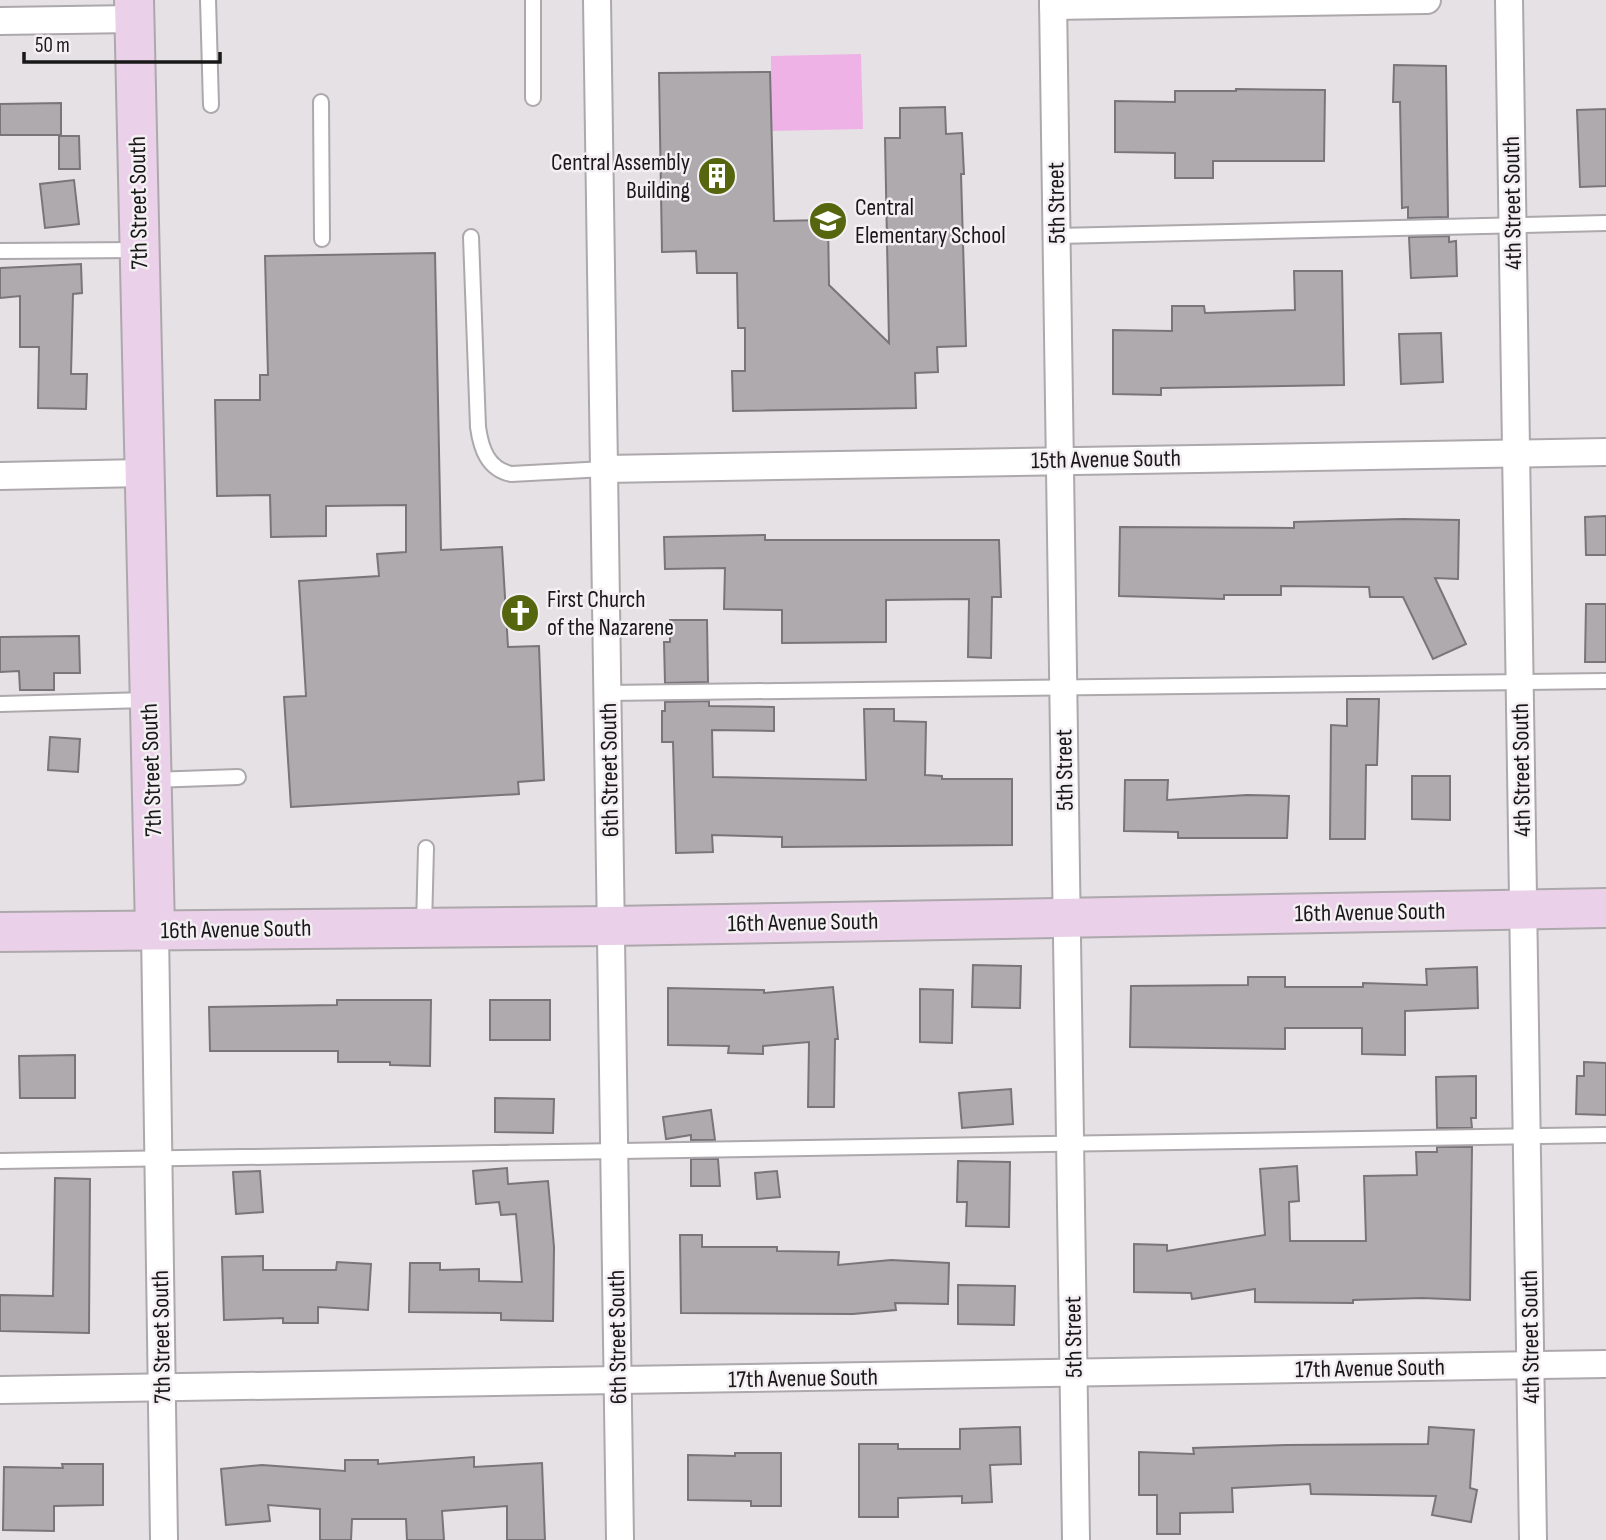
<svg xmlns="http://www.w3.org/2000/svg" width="1606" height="1540" viewBox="0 0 1606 1540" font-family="'Sofia Sans Condensed',sans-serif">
  <rect width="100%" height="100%" fill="#e6e1e5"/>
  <path fill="#eeb2e6" d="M861 54 863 129 771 131V56Z"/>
  <g fill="#aeaaad" stroke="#797578" stroke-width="2">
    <path d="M1394 65 1446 66 1448 217 1408 218V207L1402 208 1400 102H1393Z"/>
    <path d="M770 72 774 221 828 220 829 285 889 343 885 138H900V108L945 107 946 134 962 133 964 174H961L966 346 937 347 938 372 915 373 916 408 733 411 732 371H745V328H738L737 273H697L696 251 662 252 659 73Z"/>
    <path d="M1236 89 1325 90 1324 161H1213V178H1175V153L1115 152V101L1175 102V91H1236Z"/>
    <path d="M61 103V135H0V104Z"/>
    <path d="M1606 109V186L1580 187 1577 110Z"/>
    <path d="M59 136H79L80 169H59Z"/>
    <path d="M74 180 79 224 45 228 40 184Z"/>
    <path d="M1449 236V242L1456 241 1457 276 1411 278 1409 237Z"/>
    <path d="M435 253 441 550 502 547 508 647 539 646 544 780 518 782 519 794 291 807 284 697 306 696 299 581 379 576 377 554 406 552V505L326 506V536L271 537 270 495 217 496 215 400H260V375H268L265 256Z"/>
    <path d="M81 264 82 293 73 294 71 374H87L86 409 38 408 39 347H20V296L0 298V268Z"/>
    <path d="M1294 271H1342L1344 385 1161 388V395L1113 394V330L1172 331V306H1204L1205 313 1295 310Z"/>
    <path d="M1441 333 1443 382 1401 384 1399 334Z"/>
    <path d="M1606 516V555H1586L1585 517Z"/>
    <path d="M1403 519 1459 520 1458 579 1435 578 1466 644 1433 659 1403 597H1370L1369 587 1281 586V595H1224V599L1119 596 1120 527 1294 528V522Z"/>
    <path d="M765 535V540H999L1001 597H992L991 658 968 657 969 599 886 600V642L782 643V610L724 609 725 568 665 569 664 537Z"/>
    <path d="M1586 604H1606V662H1585Z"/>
    <path d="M670 620H707L708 682 665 683 664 642H670Z"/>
    <path d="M79 636 80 673H54V690H20L19 671 0 672V637Z"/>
    <path d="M1347 699H1379L1377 765H1366L1365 839H1330L1331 725 1347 726Z"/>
    <path d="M709 701V706L774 707V731L712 730 713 777 866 780 864 709H894V721L926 722 925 775 942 776V779H1012V845L782 847V837L712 835 713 852 676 853 673 742H662V711H665V702Z"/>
    <path d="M50 737 80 739 78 772 48 770Z"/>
    <path d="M1412 776H1450V820L1412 819Z"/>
    <path d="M1125 780H1168L1167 800 1247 795 1289 796 1287 838H1178V832L1124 831Z"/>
    <path d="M973 965 1021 966 1020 1008 972 1007Z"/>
    <path d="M1477 967 1478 1008 1405 1011V1055L1362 1054V1028H1285V1049L1130 1047 1131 986 1248 985V977H1285V987H1363V983L1427 985 1426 969Z"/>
    <path d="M833 987 838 1039H835L834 1107H808L809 1042 763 1046V1054L728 1053 729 1046 668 1045V988L764 990V993Z"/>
    <path d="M920 989 953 990 952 1043 920 1042Z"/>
    <path d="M337 1000H431L430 1066 390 1065V1062H338V1051H210L209 1007 337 1005Z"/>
    <rect x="490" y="1000" width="60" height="40"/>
    <path d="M75 1055V1098H20L19 1056Z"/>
    <path d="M1584 1062 1606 1063V1115L1576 1114 1577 1076H1584Z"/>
    <path d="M1476 1076V1118H1471L1472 1128H1437L1436 1077Z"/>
    <path d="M1011 1089 1013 1124 962 1128 959 1093Z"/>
    <path d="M495 1098 554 1099 553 1133 495 1132Z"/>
    <path d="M711 1110 715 1140H691V1135L666 1139 663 1117Z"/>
    <path d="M1437 1147H1472L1470 1300 1422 1298 1353 1300V1303L1255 1302V1289L1192 1299 1191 1293 1134 1292V1244L1167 1245V1251L1265 1235 1260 1169 1297 1166 1299 1201 1289 1202 1290 1241H1366L1364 1176 1417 1175 1416 1152H1437Z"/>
    <path d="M691 1159H718L720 1186H691Z"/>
    <path d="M958 1161 1010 1162 1009 1227 966 1226 967 1202H957Z"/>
    <path d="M507 1168 508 1184 548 1181 554 1247 553 1321 501 1320V1313L409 1312 410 1263H440V1270L479 1269V1281L522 1282 516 1214 501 1215 499 1202 476 1204 473 1171Z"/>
    <path d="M260 1171 263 1212 236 1214 233 1172Z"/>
    <path d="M777 1171 780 1197 757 1199 755 1173Z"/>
    <path d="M55 1178 90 1179 89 1333 0 1331V1295L53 1296Z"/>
    <path d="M680 1235H702V1247H777V1251L839 1252 838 1265 891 1260 949 1263 948 1304 895 1303 896 1310 853 1314 681 1313Z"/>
    <path d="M263 1256V1270H336L337 1262 371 1264 368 1310 318 1307V1323H283V1318L224 1320 222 1257Z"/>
    <path d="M958 1285 1015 1286 1014 1325 958 1324Z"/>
    <path d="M1020 1427 1021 1464 990 1465 992 1502 962 1503V1496L898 1498V1517H859V1444H898V1449H960V1429Z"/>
    <path d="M1429 1427 1474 1430 1470 1488 1477 1490 1471 1522 1432 1515 1436 1496 1311 1494 1310 1484 1232 1488 1233 1512 1180 1513V1534H1157V1495H1139V1452L1194 1454 1193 1448 1287 1445 1428 1444Z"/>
    <path d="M735 1453H781V1506H751V1501L688 1500V1455L735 1456Z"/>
    <path d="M474 1457V1467L542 1463 545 1540H507V1506L442 1511 444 1540H407L406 1519H352L351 1540H320V1509L268 1505 270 1521 226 1525 221 1469 262 1465 345 1471V1460H378V1464Z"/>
    <path d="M62 1464H103V1505L54 1506V1531L3 1530 4 1467 63 1468Z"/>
  </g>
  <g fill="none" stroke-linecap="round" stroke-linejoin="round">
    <defs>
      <g id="lane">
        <path d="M208 0 211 105"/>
        <path d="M533 0V98"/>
        <path d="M321 102 322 239"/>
        <path d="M1057 236 1606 223"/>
        <path d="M471 237 478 427C481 449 488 469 511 474L605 469"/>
        <path d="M0 251 137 250"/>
        <path d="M607 693 1606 681"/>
        <path d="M0 704 147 700"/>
        <path d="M152 780 238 777"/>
        <path d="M424 926 426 848"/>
        <path d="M0 1161 1606 1135"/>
      </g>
      <g id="street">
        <path d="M597 0 620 1540"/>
        <path d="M1053 0 1076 1540"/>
        <path d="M1509 0 1533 1540"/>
        <path d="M1053 6 1427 0"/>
        <path d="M0 21 134 19"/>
        <path d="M605 469 1606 452"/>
        <path d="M0 476 143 473"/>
        <path d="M155 930 164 1540"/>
        <path d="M0 1390 1606 1364"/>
      </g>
      <g id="secondary">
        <path d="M134 0 155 930"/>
        <path d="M0 932 611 926 1606 908"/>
      </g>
    </defs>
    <use href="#lane" stroke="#aca8ab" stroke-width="18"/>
    <use href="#street" stroke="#aca8ab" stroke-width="30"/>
    <use href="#secondary" stroke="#aca8ab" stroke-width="42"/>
    <use href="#lane" stroke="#fff" stroke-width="14"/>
    <use href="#street" stroke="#fff" stroke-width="26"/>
    <use href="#secondary" stroke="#ead0e8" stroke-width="38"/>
  </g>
  <defs>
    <symbol id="building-disc" viewBox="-11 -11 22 22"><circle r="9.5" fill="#55660f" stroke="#f3eff2"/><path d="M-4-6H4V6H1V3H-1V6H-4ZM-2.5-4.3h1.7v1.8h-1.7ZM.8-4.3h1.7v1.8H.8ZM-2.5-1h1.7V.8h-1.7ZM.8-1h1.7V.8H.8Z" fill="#fff"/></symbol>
    <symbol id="school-disc" viewBox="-11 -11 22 22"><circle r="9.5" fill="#55660f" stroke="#f3eff2"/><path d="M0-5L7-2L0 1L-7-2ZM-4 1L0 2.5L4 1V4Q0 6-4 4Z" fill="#fff"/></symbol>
    <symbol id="church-disc" viewBox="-11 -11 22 22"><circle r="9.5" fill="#55660f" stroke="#f3eff2"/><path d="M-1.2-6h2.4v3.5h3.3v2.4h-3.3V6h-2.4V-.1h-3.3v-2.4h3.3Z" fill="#fff"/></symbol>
  </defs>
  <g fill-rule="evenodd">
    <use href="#building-disc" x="695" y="154" width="44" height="44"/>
    <use href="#school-disc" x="806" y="199" width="44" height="44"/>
    <use href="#church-disc" x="498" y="591" width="44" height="44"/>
  </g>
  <g text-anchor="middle" stroke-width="5" stroke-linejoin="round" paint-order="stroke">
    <g font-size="24" fill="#191819" stroke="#f3eff2" text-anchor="start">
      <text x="690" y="170" text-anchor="end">Central Assembly<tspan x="690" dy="28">Building</tspan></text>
      <text x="855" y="215">Central<tspan x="855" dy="28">Elementary School</tspan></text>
      <text x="547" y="607">First Church<tspan x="547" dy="28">of the Nazarene</tspan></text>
    </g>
    <g font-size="24" fill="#191819" stroke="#f3eff2">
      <text transform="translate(138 203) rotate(-91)" y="8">7th Street South</text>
      <text transform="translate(1056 203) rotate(-91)" y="8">5th Street</text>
      <text transform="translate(1512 203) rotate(-91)" y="8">4th Street South</text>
      <text transform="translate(1106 459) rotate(-1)" y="8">15th Avenue South</text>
      <text transform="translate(151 770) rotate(-92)" y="8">7th Street South</text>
      <text transform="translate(609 770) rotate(-91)" y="8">6th Street South</text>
      <text transform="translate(1064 770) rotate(-91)" y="8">5th Street</text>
      <text transform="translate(1521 770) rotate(-91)" y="8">4th Street South</text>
      <text transform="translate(1370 912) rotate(-1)" y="8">16th Avenue South</text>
      <text transform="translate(803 922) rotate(-1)" y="8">16th Avenue South</text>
      <text transform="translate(236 929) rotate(-1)" y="8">16th Avenue South</text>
      <text transform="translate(161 1337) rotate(-91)" y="8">7th Street South</text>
      <text transform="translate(617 1337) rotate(-91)" y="8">6th Street South</text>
      <text transform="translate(1073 1337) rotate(-91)" y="8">5th Street</text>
      <text transform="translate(1530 1337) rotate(-91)" y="8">4th Street South</text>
      <text transform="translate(1370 1368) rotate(-1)" y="8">17th Avenue South</text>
      <text transform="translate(803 1378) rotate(-1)" y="8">17th Avenue South</text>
    </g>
  </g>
  <path d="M24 52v10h196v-10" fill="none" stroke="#191819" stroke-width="3.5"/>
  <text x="35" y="52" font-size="21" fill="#191819" stroke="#f3eff2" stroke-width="5" paint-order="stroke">50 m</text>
</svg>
